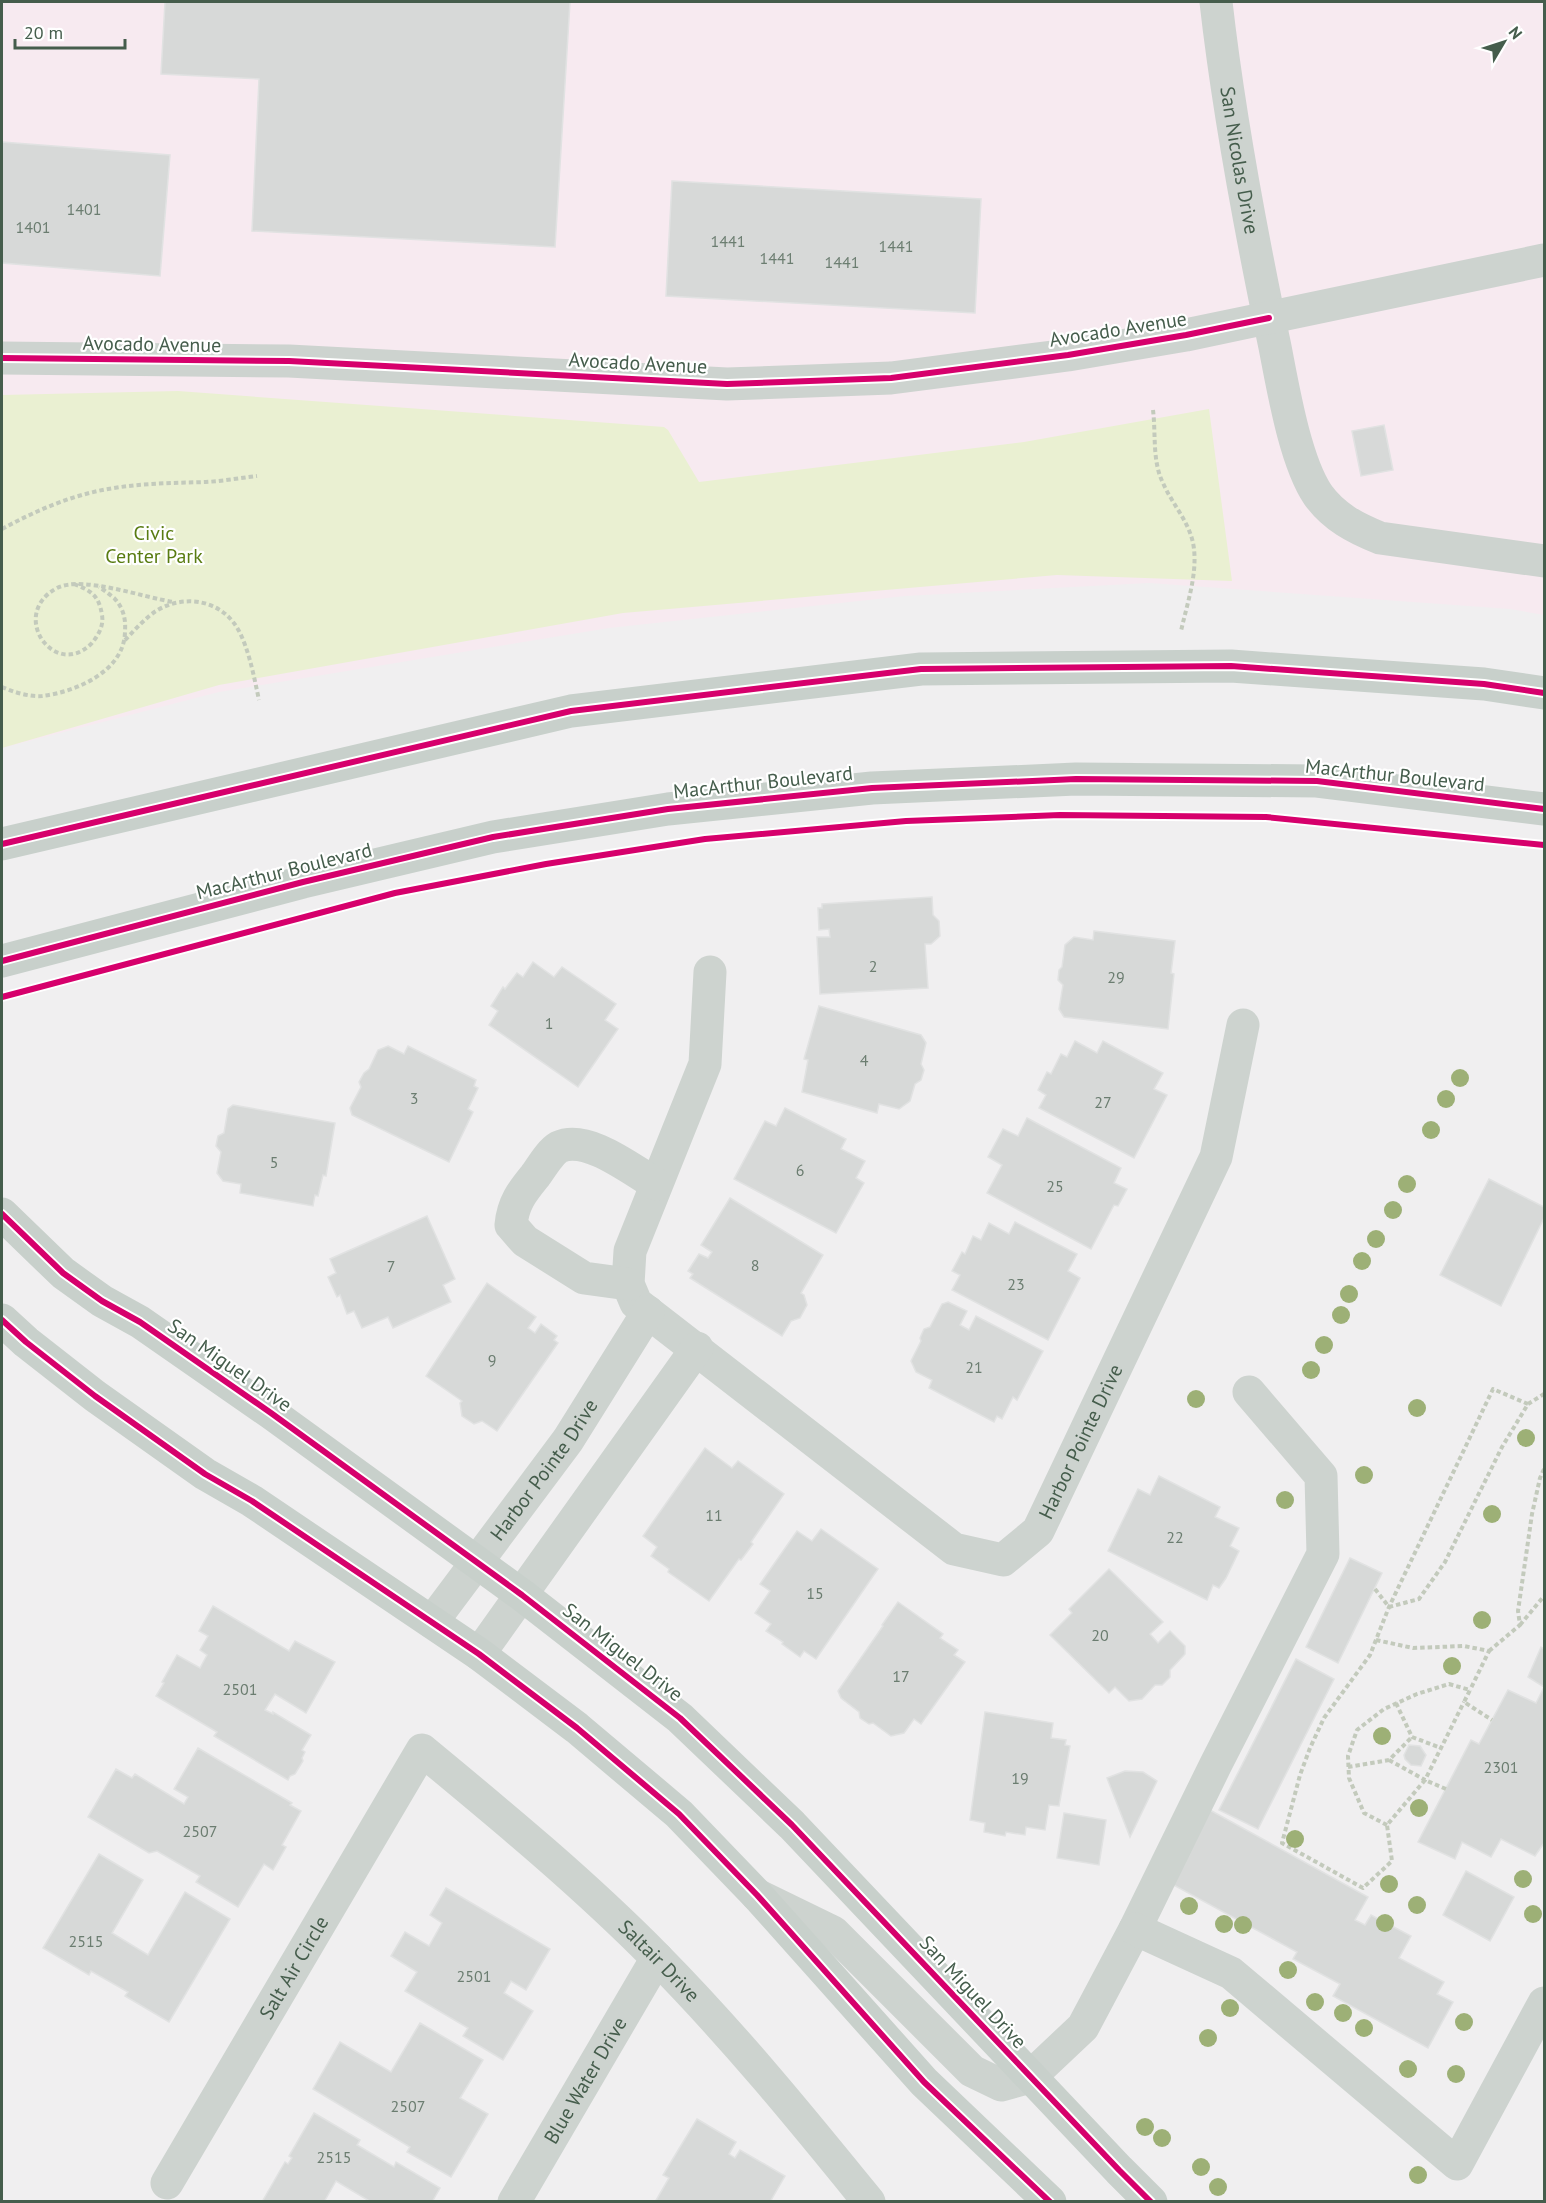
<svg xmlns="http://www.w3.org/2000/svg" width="1546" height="2203" viewBox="0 0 1546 2203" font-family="'PT Sans',sans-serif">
  <rect width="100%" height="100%" fill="#f0eff0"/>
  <path fill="#f7eaf0" d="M2 2H1544V615L1510 609 1149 583 905 596 609 628 219 692 2 748Z"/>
  <path fill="#eaf0d2" d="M178 391 664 427 668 430 699 482 1024 442 1209 409 1232 581 1057 575 623 613 219 685 2 748V395Z"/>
  <g fill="#d7d9d8" stroke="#e1e2e2" stroke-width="1.5">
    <path d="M165 2H570L555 247 252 231 259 79 161 74Z"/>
    <path d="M2 142 170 155 160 276 2 263Z"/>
    <path d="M672 181 981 199 975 313 666 296Z"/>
    <path d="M1384 425 1393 470 1361 476 1352 431Z"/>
    <path d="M932 897 933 915 939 921 940 936 931 944H925L928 988 820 994 817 937H830L829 929 819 930 818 908H822V904Z"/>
    <path d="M1094 931 1175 941 1171 973 1174 974 1168 1029 1064 1017 1059 1009 1063 985 1058 980 1059 970 1062 967 1065 945 1074 937 1093 940Z"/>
    <path d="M533 962 554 977 562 967 616 1004 605 1020 618 1029 578 1087 489 1025 498 1011 491 1006 503 987 505 989 517 973 523 977Z"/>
    <path d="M819 1006 921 1035 926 1043 921 1064 924 1070 921 1080 915 1084 910 1101 899 1109 879 1104 877 1113 802 1092 808 1060 804 1059Z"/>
    <path d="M1075 1041 1097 1053 1103 1041 1163 1073 1154 1089 1167 1095 1134 1158 1039 1108 1046 1095 1038 1090 1047 1072 1051 1074 1061 1054 1067 1057Z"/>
    <path d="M388 1046 404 1054 408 1046 476 1080 474 1086 478 1088 468 1109 473 1112 449 1162 352 1115 350 1108 361 1087 359 1082 364 1073 369 1069 378 1050Z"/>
    <path d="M233 1105 335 1123 326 1176 323 1175 318 1196 315 1195 313 1206 240 1193 241 1184 223 1181 217 1173 221 1152 216 1146 218 1136 224 1133 228 1109Z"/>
    <path d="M785 1108 846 1139 841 1149 865 1161 856 1178 864 1183 836 1233 734 1179 765 1121 776 1126Z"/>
    <path d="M1027 1118 1121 1168 1114 1183 1127 1189 1118 1206 1114 1205 1091 1249 987 1193 1002 1165 988 1157 1003 1129 1018 1136Z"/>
    <path d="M1489 1179 1544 1207V1218L1501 1306 1440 1275Z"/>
    <path d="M730 1198 823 1255 801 1293 804 1295 807 1305 800 1318 791 1321 782 1336 690 1278 693 1274 688 1271 699 1254 708 1258 712 1252 701 1245Z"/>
    <path d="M427 1216 455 1279 443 1285 451 1302 393 1328 388 1317 362 1328 354 1311 347 1314 340 1295 337 1297 328 1277 336 1273 330 1259Z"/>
    <path d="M1015 1222 1077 1254 1068 1271 1080 1278 1048 1340 952 1290 960 1275 952 1271 962 1252 965 1254 973 1236 981 1240 989 1223 1009 1234Z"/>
    <path d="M487 1283 536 1317 528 1328 535 1333 541 1324 557 1336 554 1340 558 1343 497 1431 482 1421 474 1424 462 1416 460 1403 462 1401 426 1376Z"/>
    <path d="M948 1302 967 1311 960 1325 969 1330 976 1316 1043 1351 1017 1400 1013 1397 1002 1419 997 1416 994 1422 929 1388 932 1380 916 1372 911 1361 921 1341 920 1338 924 1329 930 1327 942 1304Z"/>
    <path d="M705 1448 732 1468 738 1461 784 1494 751 1542 753 1544 741 1560 739 1559 709 1601 668 1572 669 1569 651 1556 657 1547 643 1536Z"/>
    <path d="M1159 1476 1220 1507 1215 1517 1239 1528 1230 1546 1239 1551 1226 1578 1219 1588 1213 1585 1207 1600 1108 1551 1138 1489 1150 1495Z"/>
    <path d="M821 1529 878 1569 816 1659 804 1651 800 1657 782 1644 783 1642 766 1631 771 1624 755 1613 770 1591 760 1584 797 1531 812 1541Z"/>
    <path d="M1350 1558 1382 1573 1338 1663 1306 1647Z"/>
    <path d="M1109 1569 1163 1622 1150 1634 1158 1643 1170 1631 1185 1646V1654L1170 1670V1677L1162 1685H1155L1142 1699 1129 1701 1115 1687 1109 1693 1050 1635 1072 1613 1069 1609Z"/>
    <path d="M898 1602 943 1634 940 1638 958 1650 954 1655 965 1662 921 1724 914 1719 904 1733 891 1736 873 1723 869 1724 860 1718 859 1712 841 1698 838 1691 883 1626 882 1625Z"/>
    <path d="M213 1606 289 1651 295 1641 335 1662 306 1713 275 1694 265 1710 273 1714V1712L311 1735 302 1750 305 1752 302 1758 303 1761 295 1774 290 1776 288 1780 214 1736 217 1732 156 1696 164 1683 162 1682 177 1655 200 1668 207 1655 200 1650 208 1636 199 1631Z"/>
    <path d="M1541 1647 1544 1649V1843L1535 1856 1501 1839 1491 1857 1462 1842 1455 1859 1418 1842 1471 1740 1479 1744 1508 1690 1536 1703 1544 1687 1528 1677Z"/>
    <path d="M1296 1659 1334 1679 1258 1829 1219 1810Z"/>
    <path d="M985 1712 1053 1723 1051 1738 1066 1740 1065 1745 1070 1746 1059 1806 1049 1805 1045 1830 1026 1827 1025 1835 1006 1832 1005 1836 984 1832 985 1823 970 1820Z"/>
    <path d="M1409 1745 1420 1746 1426 1755 1421 1766 1411 1765 1405 1759 1404 1755Z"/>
    <path d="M198 1748 292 1803 290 1805 301 1811 282 1845 286 1847 273 1870 264 1864 238 1907 196 1882 200 1876 157 1851 149 1853 88 1817 116 1769 132 1778 135 1774 184 1804 188 1797 174 1789Z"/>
    <path d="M1125 1771 1143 1772 1157 1781 1130 1837 1107 1778Z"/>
    <path d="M1208 1809 1368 1897 1355 1920 1365 1925 1371 1915 1411 1936 1399 1958 1444 1982 1437 1994 1453 2002 1428 2048 1333 1996 1340 1984 1293 1959 1297 1952 1168 1882Z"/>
    <path d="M1064 1813 1106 1820 1099 1865 1057 1858Z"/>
    <path d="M99 1854 143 1880 112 1933 148 1955 185 1892 230 1919 169 2022 125 1996 128 1992 91 1971 89 1975 43 1948Z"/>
    <path d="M1466 1871 1514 1897 1490 1941 1443 1915Z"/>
    <path d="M446 1888 550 1949 526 1990 511 1981 504 1993 533 2011 503 2060 463 2036 468 2028 405 1991 417 1972 391 1956 405 1932 429 1946 442 1923 430 1915Z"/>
    <path d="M420 2023 483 2060 460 2098 488 2114 451 2177 407 2152 410 2147 313 2089 340 2042 391 2072Z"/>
    <path d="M314 2113 360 2140 357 2145 394 2167 396 2162 440 2188 432 2202H371L336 2181 324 2202H262L285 2162 288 2164 292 2158 289 2156Z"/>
    <path d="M697 2119 736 2142 729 2154 735 2158 740 2150 785 2176 770 2202H655L669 2178 663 2175Z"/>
  </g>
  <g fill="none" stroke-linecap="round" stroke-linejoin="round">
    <g stroke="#c3cabc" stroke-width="4" stroke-dasharray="4.5 3" stroke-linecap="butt">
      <path d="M1153 410C1156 434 1152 461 1163 483 1173 506 1191 523 1194 549 1197 576 1187 604 1181 631"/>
      <path d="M2 529C37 510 74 494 114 488 145 483 175 483 206 482 223 481 240 478 257 476"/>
      <path d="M74 584C92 591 99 596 102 615 104 626 98 636 91 644 54 680 8 614 57 588 82 575 145 598 174 602"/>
      <path d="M125 640C135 630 145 618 156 611 185 593 224 600 240 633 250 654 254 677 259 700"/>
      <path d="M2 687C13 692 29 697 42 696 76 692 125 671 125 631 126 619 123 607 114 598 109 594 104 590 99 587"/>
      <path d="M1375 1589 1389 1607 1419 1599 1445 1562 1502 1447 1528 1404 1544 1394"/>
      <path d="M1520 1625 1544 1596"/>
      <path d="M1376 1640 1413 1648 1464 1646 1489 1651 1470 1690"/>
      <path d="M1489 1651 1520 1625 1518 1611 1532 1514 1540 1478 1544 1469"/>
      <path d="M1396 1703 1412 1737 1441 1748"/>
      <path d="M1389 1760 1425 1780 1464 1702"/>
      <path d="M1348 1767 1389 1760 1412 1737"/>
      <path d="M1446 1789 1425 1780 1387 1825 1392 1861 1363 1888 1282 1843 1300 1775 1310 1748 1324 1718 1370 1655 1389 1607 1493 1389 1528 1404"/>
      <path d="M1387 1825 1364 1813 1349 1778 1348 1756 1357 1730 1384 1709 1417 1694 1449 1684 1470 1690 1464 1702 1492 1720"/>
    </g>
    <g stroke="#cdd3cf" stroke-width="33">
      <path id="s1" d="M1216 2C1229 117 1251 233 1275 347 1283 388 1295 461 1318 495 1334 517 1355 528 1380 538L1544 561"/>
      <path d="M2 358 289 361 727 384 891 378 1068 355 1186 335 1544 260"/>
      <path id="s2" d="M710 972 705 1064 630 1251 628 1284 636 1303 954 1549 1003 1560 1038 1531 1216 1157 1243 1025"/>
      <path d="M628 1284 584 1278 525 1241 511 1225C513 1203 522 1192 535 1176 541 1168 550 1152 559 1147 587 1134 632 1170 656 1184"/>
      <path id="s3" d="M432 1622 568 1440 648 1312"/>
      <path d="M479 1654 697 1348"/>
      <path d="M757 1895 833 1932 972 2071 1001 2085 1030 2077 1083 2027 1135 1929 1216 1764 1323 1554 1321 1476 1249 1392"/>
      <path d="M1135 1929 1231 1973 1457 2164 1544 2003"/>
      <path id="s4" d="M167 2183 422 1750C503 1817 583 1883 657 1958 733 2035 801 2118 869 2202"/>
      <path id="s5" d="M514 2202 657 1958"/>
    </g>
    <g stroke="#c8d0cb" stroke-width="33">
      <path d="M2 844 571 711 921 669 1231 666 1484 684 1544 693"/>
      <path d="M2 961 303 882 493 837 668 809 872 788 1076 779 1317 781 1544 809"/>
      <path d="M2 1214 63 1273 102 1301 140 1322 271 1413 522 1595 680 1718 792 1825 1119 2170 1151 2202"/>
      <path d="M2 1320 26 1342 95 1396 205 1474 252 1501 479 1654 577 1728 679 1814 757 1895 924 2082 1050 2202"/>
    </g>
    <defs>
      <g id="cycleway">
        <path d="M2 358 289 361 727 384 891 378 1068 355 1186 335 1269 318"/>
        <path d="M2 844 571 711 921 669 1231 666 1484 684 1544 693"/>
        <path d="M2 961 303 882 493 837 668 809 872 788 1076 779 1317 781 1544 809"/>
        <path d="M2 997 395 893 546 864 705 839 906 821 1060 815 1266 817 1544 845"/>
        <path d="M2 1214 63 1273 102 1301 140 1322 271 1413 522 1595 680 1718 792 1825 1119 2170 1151 2202"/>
        <path d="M2 1320 26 1342 95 1396 205 1474 252 1501 479 1654 577 1728 679 1814 757 1895 924 2082 1050 2202"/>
      </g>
    </defs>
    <use href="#cycleway" stroke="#fff" stroke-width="10"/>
    <use href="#cycleway" stroke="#d6006c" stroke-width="6"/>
  </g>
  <g fill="#9db076">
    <circle cx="1460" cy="1078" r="9"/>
    <circle cx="1446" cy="1099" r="9"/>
    <circle cx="1431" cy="1130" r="9"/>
    <circle cx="1407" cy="1184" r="9"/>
    <circle cx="1393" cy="1210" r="9"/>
    <circle cx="1376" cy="1239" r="9"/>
    <circle cx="1362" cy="1261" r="9"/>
    <circle cx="1349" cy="1294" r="9"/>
    <circle cx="1341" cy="1315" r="9"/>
    <circle cx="1324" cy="1345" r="9"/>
    <circle cx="1311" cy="1370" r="9"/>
    <circle cx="1196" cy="1399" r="9"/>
    <circle cx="1417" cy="1408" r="9"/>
    <circle cx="1526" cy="1438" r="9"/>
    <circle cx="1364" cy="1475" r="9"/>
    <circle cx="1285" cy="1500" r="9"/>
    <circle cx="1492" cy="1514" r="9"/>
    <circle cx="1482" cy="1620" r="9"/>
    <circle cx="1452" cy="1666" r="9"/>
    <circle cx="1382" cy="1736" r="9"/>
    <circle cx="1419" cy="1808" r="9"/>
    <circle cx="1295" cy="1839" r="9"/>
    <circle cx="1523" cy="1879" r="9"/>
    <circle cx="1389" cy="1884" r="9"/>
    <circle cx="1417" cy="1905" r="9"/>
    <circle cx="1189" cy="1906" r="9"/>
    <circle cx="1533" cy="1914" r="9"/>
    <circle cx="1385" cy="1923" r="9"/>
    <circle cx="1224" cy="1924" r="9"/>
    <circle cx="1243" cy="1925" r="9"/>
    <circle cx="1288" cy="1970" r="9"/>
    <circle cx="1315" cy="2002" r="9"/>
    <circle cx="1230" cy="2008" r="9"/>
    <circle cx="1343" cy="2013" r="9"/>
    <circle cx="1464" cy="2022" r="9"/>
    <circle cx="1364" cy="2028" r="9"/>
    <circle cx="1208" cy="2038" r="9"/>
    <circle cx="1408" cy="2069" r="9"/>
    <circle cx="1456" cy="2074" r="9"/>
    <circle cx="1145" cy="2127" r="9"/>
    <circle cx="1162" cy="2138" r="9"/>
    <circle cx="1201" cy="2167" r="9"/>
    <circle cx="1418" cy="2175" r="9"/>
    <circle cx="1218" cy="2187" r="9"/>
  </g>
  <g text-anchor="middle" stroke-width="4.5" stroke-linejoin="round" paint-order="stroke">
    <g font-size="16" fill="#6b7d70">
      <text x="84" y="215">1401</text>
      <text x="33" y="233">1401</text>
      <text x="728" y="247">1441</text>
      <text x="896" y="252">1441</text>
      <text x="777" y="264">1441</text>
      <text x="842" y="268">1441</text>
      <text x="873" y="972">2</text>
      <text x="1116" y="983">29</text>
      <text x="549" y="1029">1</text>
      <text x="864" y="1066">4</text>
      <text x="414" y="1104">3</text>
      <text x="1103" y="1108">27</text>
      <text x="274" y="1168">5</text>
      <text x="800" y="1176">6</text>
      <text x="1055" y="1192">25</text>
      <text x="755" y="1271">8</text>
      <text x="391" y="1272">7</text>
      <text x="1016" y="1290">23</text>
      <text x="492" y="1366">9</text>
      <text x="974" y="1373">21</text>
      <text x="714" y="1521">11</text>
      <text x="1175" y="1543">22</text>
      <text x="815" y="1599">15</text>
      <text x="1100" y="1641">20</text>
      <text x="901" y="1682">17</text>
      <text x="240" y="1695">2501</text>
      <text x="1501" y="1773">2301</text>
      <text x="1020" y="1784">19</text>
      <text x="200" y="1837">2507</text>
      <text x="86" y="1947">2515</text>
      <text x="474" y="1982">2501</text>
      <text x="408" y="2112">2507</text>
      <text x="334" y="2163">2515</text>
    </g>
    <g font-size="20" fill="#455d4c" stroke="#fff">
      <text dy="7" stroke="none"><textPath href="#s1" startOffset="160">San Nicolas Drive</textPath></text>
      <text transform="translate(1118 329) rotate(-9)" y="7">Avocado Avenue</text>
      <text transform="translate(152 344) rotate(1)" y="7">Avocado Avenue</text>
      <text transform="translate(638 363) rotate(3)" y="7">Avocado Avenue</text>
      <text transform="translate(1395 775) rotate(6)" y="7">MacArthur Boulevard</text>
      <text transform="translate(763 782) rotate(-6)" y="7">MacArthur Boulevard</text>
      <text transform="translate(284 871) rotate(-14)" y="7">MacArthur Boulevard</text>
      <text transform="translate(230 1365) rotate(35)" y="7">San Miguel Drive</text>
      <text dy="7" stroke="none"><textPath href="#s2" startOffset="944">Harbor Pointe Drive</textPath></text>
      <text dy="7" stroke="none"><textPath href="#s3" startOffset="189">Harbor Pointe Drive</textPath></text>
      <text transform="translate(623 1652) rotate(38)" y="7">San Miguel Drive</text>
      <text dy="7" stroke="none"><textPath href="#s4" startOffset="820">Saltair Drive</textPath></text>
      <text dy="7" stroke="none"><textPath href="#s4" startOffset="250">Salt Air Circle</textPath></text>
      <text transform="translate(973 1992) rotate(47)" y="7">San Miguel Drive</text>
      <text dy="7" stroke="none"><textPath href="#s5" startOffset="141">Blue Water Drive</textPath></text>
    </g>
    <g font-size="20" fill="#597c12" stroke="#fff">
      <text x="154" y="540">Civic<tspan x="154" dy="23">Center Park</tspan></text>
    </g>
  </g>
  <rect width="1546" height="2203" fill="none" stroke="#455d4c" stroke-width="6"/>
  <g transform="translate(1504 42) rotate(51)" stroke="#ffffff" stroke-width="4.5" paint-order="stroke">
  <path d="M0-4.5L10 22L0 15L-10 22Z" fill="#455d4c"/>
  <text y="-9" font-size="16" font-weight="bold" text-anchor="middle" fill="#455d4c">N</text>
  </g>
  <path d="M15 39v9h110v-9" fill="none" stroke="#455d4c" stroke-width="3"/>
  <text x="24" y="39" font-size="18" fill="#455d4c" stroke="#ffffff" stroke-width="4.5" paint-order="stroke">20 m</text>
</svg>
